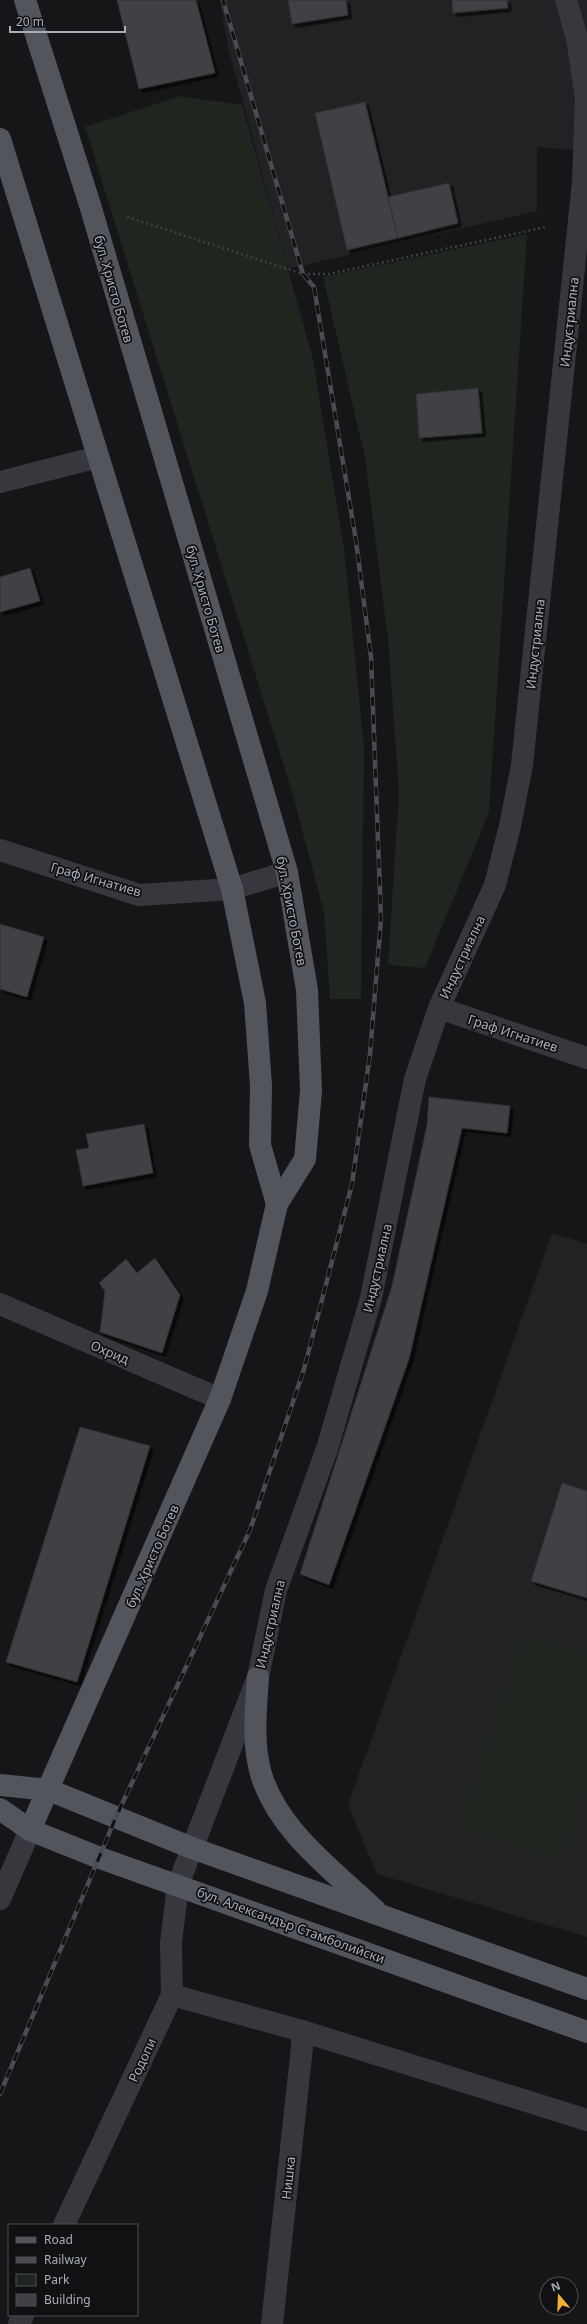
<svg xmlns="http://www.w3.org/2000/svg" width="587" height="2324" viewBox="0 0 587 2324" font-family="'Noto Sans',sans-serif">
  <defs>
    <filter id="shadow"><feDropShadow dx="3.5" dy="3.5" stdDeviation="0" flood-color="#0009"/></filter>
  </defs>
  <rect width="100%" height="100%" fill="#161618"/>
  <g fill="#222225">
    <path d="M220 0H587V151L537 147V211L288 269 228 47Z"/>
    <path d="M552 1233 587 1244V1937L377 1874 348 1805Z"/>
  </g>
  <g fill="#1e261f">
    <path d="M180 96 242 105 313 359 344 549 364 748 361 999H330L324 912 292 792 85 127Z"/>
    <path d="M527 234 489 812 425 968 388 965 399 792 388 639 365 458 323 277Z"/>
    <path d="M523 1633 587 1654V1790L563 1861 458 1827Z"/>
  </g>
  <g fill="#404145" stroke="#303034" filter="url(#shadow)">
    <path d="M117 0H196L215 73 139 89Z"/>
    <path d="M288 0H346L348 15 292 24Z"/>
    <path d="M452 0H507L508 8 453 13Z"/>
    <path d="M365 102 398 238 347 250 315 113Z"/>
    <path d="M449 183 458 223 398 238 388 197Z"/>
    <path d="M478 388 482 433 419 438 416 394Z"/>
    <path d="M30 568 40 601 0 612V577Z"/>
    <path d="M0 924 44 937 27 997 0 989Z"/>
    <path d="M429 1097 510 1106 507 1133 462 1128 409 1359 329 1585 300 1574 392 1286 427 1125Z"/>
    <path d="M144 1124 153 1173 83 1186 76 1150 89 1148 86 1134Z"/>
    <path d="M155 1258 180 1295 162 1353 100 1332 105 1291 99 1283 126 1259 137 1273Z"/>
    <path d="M80 1427 150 1446 77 1682 6 1662Z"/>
    <path d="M562 1483 587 1491V1598L531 1581Z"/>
  </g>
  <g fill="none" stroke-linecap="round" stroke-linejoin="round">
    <path stroke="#3d3f44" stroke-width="2.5" stroke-dasharray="2 3" stroke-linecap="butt" d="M127 217 303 274H329L546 227"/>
    <g stroke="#37383d" stroke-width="22">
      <path d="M0 482 98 457"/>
      <path d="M0 850 139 895 232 889 287 872"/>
      <path d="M439 1008 587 1058"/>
      <path d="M0 1304 220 1399"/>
      <path d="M0 1899 30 1830"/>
      <path d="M172 1995 302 2031 587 2120"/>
      <path d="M64 2225 172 1995 171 1943 178 1885 258 1677 276 1590 327 1449 371 1298 415 1079 439 1008 495 885 510 826 522 765 583 182 586 99 577 38 566 0"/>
      <path d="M19 2324 23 2315"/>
      <path d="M272 2324 302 2047V2031"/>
    </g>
    <g stroke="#53555c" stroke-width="22">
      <path d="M25 0 90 205 287 872 307 990 311 1091 305 1159 277 1204 257 1291 220 1399 30 1830"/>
      <path d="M0 139 232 889 255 1003 261 1085 260 1145 277 1204"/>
      <path d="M258 1677C256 1708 252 1743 261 1774 278 1831 334 1871 375 1910"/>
      <path d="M0 1785 49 1790 192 1848 587 1989"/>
      <path d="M0 1809 30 1830 100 1858 587 2032"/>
    </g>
    <defs>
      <path id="rail" d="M0 2094 116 1817 250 1530 304 1369 352 1184 370 1054 381 919 371 657 356 541 314 287 303 274 223 0"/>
    </defs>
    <use href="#rail" stroke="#4a4c52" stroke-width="4.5"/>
    <use href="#rail" stroke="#111113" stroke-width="3" stroke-dasharray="9" stroke-linecap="butt"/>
  </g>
  <g text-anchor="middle" stroke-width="3.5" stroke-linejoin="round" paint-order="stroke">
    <g font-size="13" fill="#a8adb8" stroke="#111113">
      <text transform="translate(114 289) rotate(74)" y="5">бул. Христо Ботев</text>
      <text transform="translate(569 322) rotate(-84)" y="5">Индустриална</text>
      <text transform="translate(206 599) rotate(74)" y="5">бул. Христо Ботев</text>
      <text transform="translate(535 644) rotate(-84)" y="5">Индустриална</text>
      <text transform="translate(96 879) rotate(16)" y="5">Граф Игнатиев</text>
      <text transform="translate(292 911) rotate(79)" y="5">бул. Христо Ботев</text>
      <text transform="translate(462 957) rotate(-65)" y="5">Индустриална</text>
      <text transform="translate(513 1033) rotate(18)" y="5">Граф Игнатиев</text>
      <text transform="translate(377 1268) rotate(-77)" y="5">Индустриална</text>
      <text transform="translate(110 1352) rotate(23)" y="5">Охрид</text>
      <text transform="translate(152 1556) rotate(-66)" y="5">бул. Христо Ботев</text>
      <text transform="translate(270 1624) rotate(-77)" y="5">Индустриална</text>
      <text transform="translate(291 1925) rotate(20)" y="5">бул. Александър Стамболийски</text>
      <text transform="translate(142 2060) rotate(-65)" y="5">Родопи</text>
      <text transform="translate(288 2178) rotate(-84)" y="5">Нишка</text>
    </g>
  </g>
  <rect x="8" y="2224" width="130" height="92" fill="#111113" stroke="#4d4f55"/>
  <rect x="16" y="2237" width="20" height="6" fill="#53555c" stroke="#4d4f55"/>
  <text x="44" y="2244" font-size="12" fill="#a8adb8">Road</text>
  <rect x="16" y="2257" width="20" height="6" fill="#4a4c52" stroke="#4d4f55"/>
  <text x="44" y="2264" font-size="12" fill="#a8adb8">Railway</text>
  <rect x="16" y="2274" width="20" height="12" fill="#1e261f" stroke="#4d4f55"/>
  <text x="44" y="2284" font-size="12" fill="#a8adb8">Park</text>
  <rect x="16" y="2294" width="20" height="12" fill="#404145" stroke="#4d4f55"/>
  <text x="44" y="2304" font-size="12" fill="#a8adb8">Building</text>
  <g transform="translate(559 2296) rotate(341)"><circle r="19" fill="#111113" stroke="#4d4f55"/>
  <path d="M0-3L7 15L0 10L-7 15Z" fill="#f2b134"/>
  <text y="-6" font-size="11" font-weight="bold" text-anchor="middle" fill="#a8adb8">N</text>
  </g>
  <path d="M10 26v6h115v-6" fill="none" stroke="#a8adb8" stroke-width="2"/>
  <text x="16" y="26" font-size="12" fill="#a8adb8" stroke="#111113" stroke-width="3" paint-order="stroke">20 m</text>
</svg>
